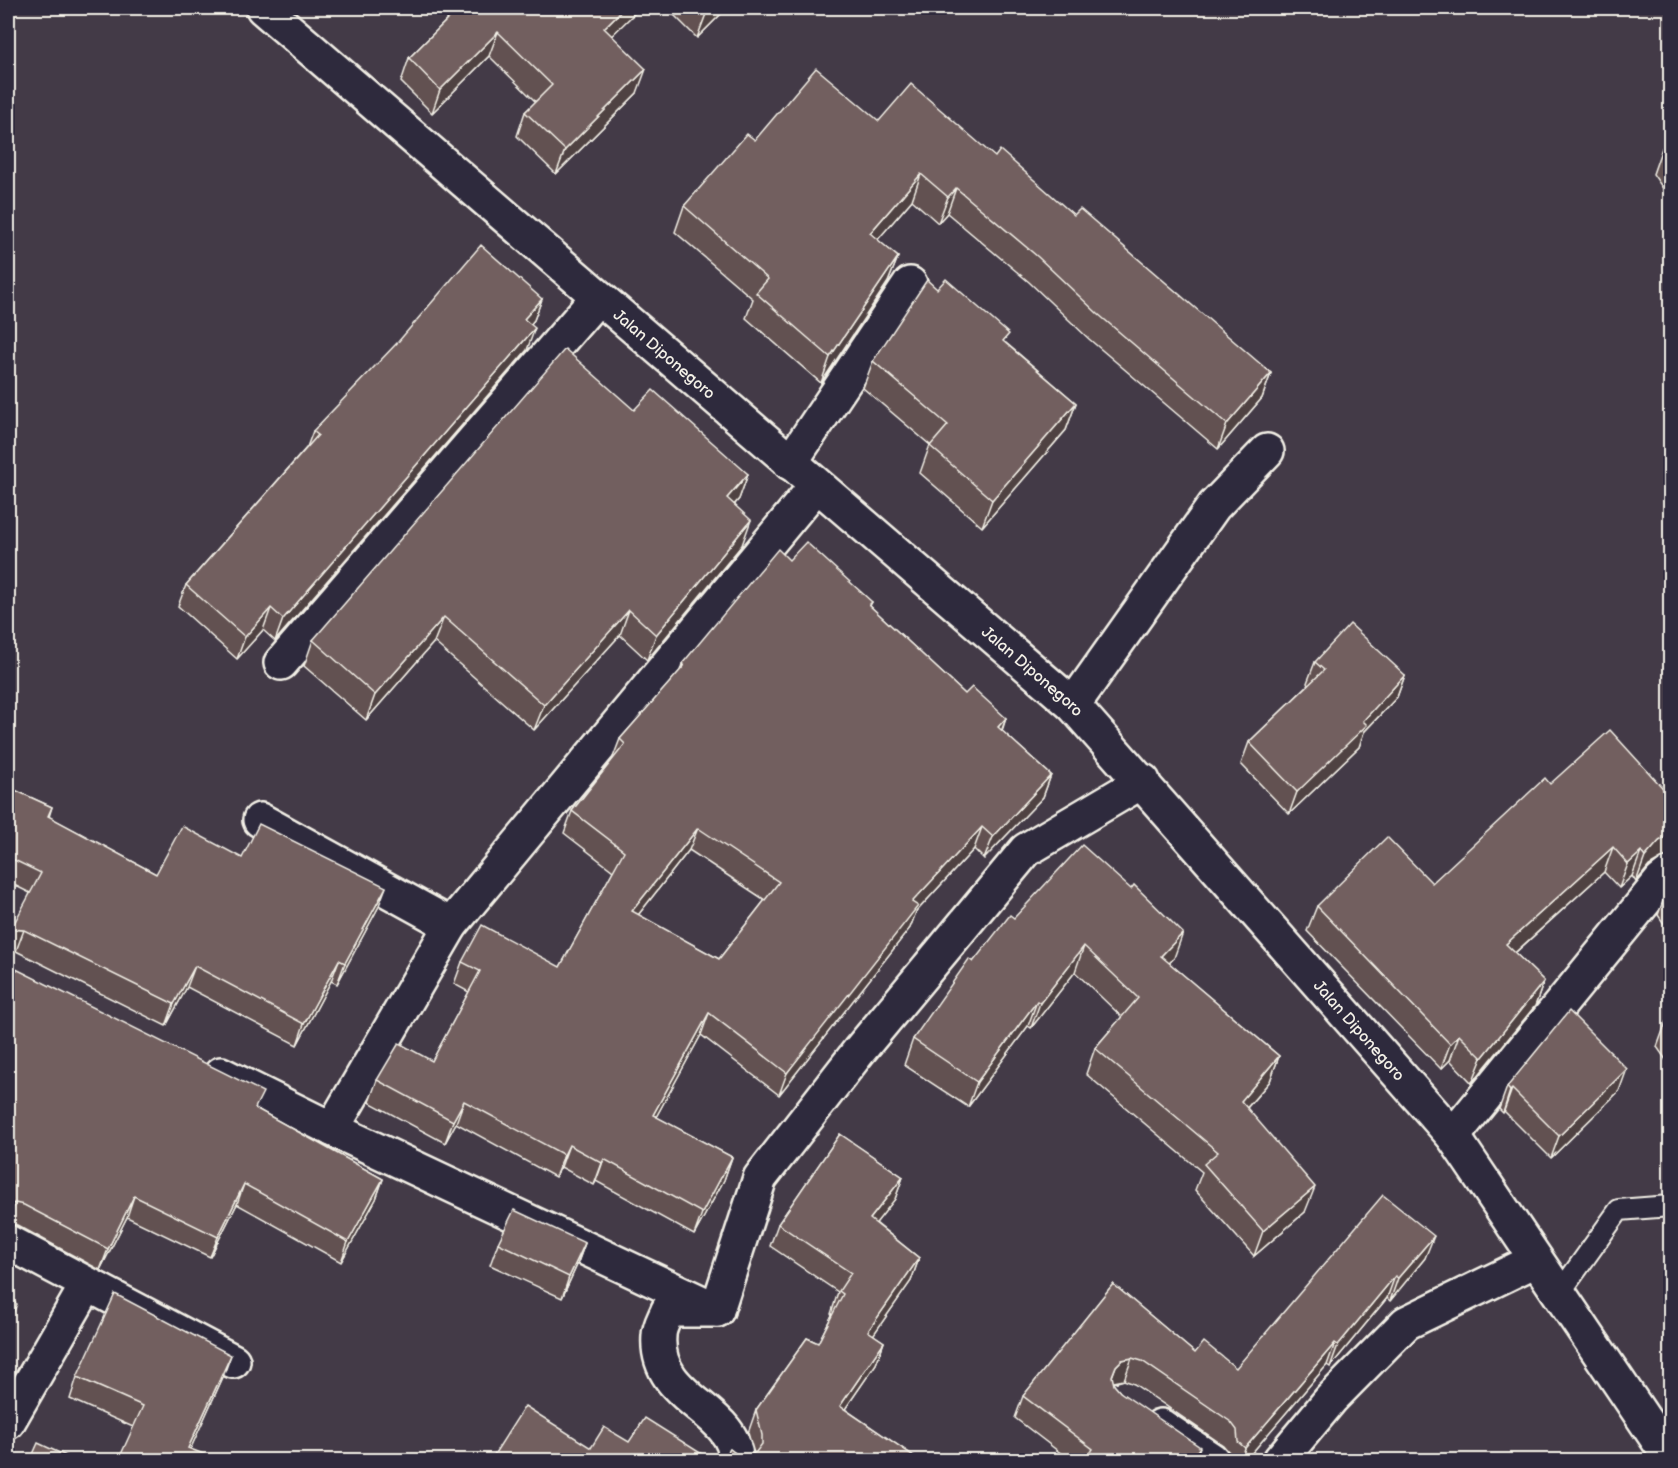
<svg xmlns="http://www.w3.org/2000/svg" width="1678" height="1468" viewBox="0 0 1678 1468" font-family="'Balsamiq Sans',sans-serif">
  <rect width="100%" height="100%" fill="#433a47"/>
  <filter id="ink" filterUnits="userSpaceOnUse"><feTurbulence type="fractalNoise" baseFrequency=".0167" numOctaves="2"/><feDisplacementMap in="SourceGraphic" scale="12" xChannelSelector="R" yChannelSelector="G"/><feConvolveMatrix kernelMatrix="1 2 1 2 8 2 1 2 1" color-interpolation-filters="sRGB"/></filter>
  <g filter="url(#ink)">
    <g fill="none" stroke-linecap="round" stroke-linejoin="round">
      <defs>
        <path id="lane" d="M1559 1294 1619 1210 1670 1206"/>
        <g id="street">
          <path d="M790 463 910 284"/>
          <path d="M281 663 598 297"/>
          <path d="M1073 705 1214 506 1267 451"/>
          <path d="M260 820 451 925"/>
          <path d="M221 1074 332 1129"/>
          <path d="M1453 1136 1661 881 1670 874"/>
          <path d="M8 1242 233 1361"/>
          <path d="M717 1310 332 1129 451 925 816 486"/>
          <path d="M8 1422 87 1285"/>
          <path d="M1161 1426 1212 1460"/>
          <path d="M736 1460C736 1408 654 1401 659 1336 659 1327 665 1318 668 1310H717L760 1178 859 1051 1026 850 1143 781"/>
          <path d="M1280 1460 1331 1399 1406 1323 1536 1260"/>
        </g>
        <g id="secondary">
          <path id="s1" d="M263 8 1073 705 1453 1136 1670 1458"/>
        </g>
      </defs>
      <use href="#lane" stroke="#f4f1e8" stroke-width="24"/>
      <use href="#street" stroke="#f4f1e8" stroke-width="38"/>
      <use href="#secondary" stroke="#f4f1e8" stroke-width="38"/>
      <use href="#lane" stroke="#2f2a3d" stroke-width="20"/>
      <use href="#street" stroke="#2f2a3d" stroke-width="33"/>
      <use href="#secondary" stroke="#2f2a3d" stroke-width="33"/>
    </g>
    <g fill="#625151" stroke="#f4f1e8" stroke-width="1.5" fill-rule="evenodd">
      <path d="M459 8H640L611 36 637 93 556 174 517 136 525 112 536 102 489 56 432 113 401 82 409 58Z"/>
      <path d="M667 8H727L697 38Z"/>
      <path d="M879 121 995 157 1074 215 1271 373 1262 398 1218 449 1089 339 1029 282 947 213 938 223 912 200 877 240 898 257 888 282 821 383 746 318 753 299 675 232 684 206 755 140Z"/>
      <path d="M1671 142V200L1653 174 1662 148Z"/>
      <path d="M542 299 534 320 531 325 527 350 275 641 263 630 237 659 178 606 186 585 307 447 313 431Z"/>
      <path d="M1671 306V333L1664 323Z"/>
      <path d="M1006 343 1076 403 1066 430 982 527 920 473 930 445 863 388 873 361Z"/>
      <path d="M634 410 748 474 739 499 735 504 742 545 647 660 620 635 534 730 434 642 366 720 304 666 313 640Z"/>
      <path d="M789 560 872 602 870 606 965 694 1006 718 1002 731 1051 775 1043 797 984 859 974 849 916 912 910 928 779 1095 701 1035 656 1117 732 1157 724 1180 694 1235 596 1181 594 1185 561 1167 555 1177 456 1123 445 1143 369 1102 377 1080 432 1061 469 992 454 984 462 962 560 967 613 871 564 833 572 811 612 760 620 739 680 671 682 664ZM689 850 765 900 719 959 638 915Z"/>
      <path d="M1315 662 1405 675 1397 697 1364 732 1359 747 1289 814 1241 764 1249 742 1308 685 1307 683Z"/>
      <path d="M1550 784 1671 797V856L1668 855 1649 866 1636 882 1632 876 1619 888 1604 872 1515 953 1544 981 1535 1006 1472 1083 1450 1060 1441 1069 1307 931 1317 906 1432 883Z"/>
      <path d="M8 787 52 807 49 817 156 874 242 858 378 908 337 984 331 981 297 1045 187 987 166 1026 16 951 30 893 8 882Z"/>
      <path d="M1671 886V934L1658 915 1667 890Z"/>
      <path d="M1014 918 1174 958 1169 963 1279 1056 1270 1081 1247 1108 1305 1212 1254 1256 1195 1190 1202 1172 1086 1074 1095 1048 1122 1017 1075 972 1031 1028 1028 1026 968 1107 904 1065 913 1039 973 962Z"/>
      <path d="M8 965 257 1109 383 1179 376 1199 341 1262 237 1204 210 1257 127 1217 100 1270 17 1225 8 1223Z"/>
      <path d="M1671 1019V1067L1657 1047 1666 1022Z"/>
      <path d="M1507 1087 1619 1091 1551 1158 1504 1111 1503 1113 1499 1109Z"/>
      <path d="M840 1134 903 1177 895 1199 876 1223 919 1258 911 1281 873 1335 884 1342 876 1364 845 1409 921 1461H722L730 1449 739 1456H748L754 1453 748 1433 756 1410 807 1338 818 1343 832 1315 831 1314 838 1292 770 1246 778 1224Z"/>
      <path d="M498 1243H585L577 1265 562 1298 490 1265Z"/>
      <path d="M1425 1258 1390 1301 1387 1298 1330 1367 1327 1365 1245 1461H1230L1229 1452 1223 1445 1134 1384 1124 1380 1114 1383V1385L1120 1392 1195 1461H1071L1015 1418 1023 1396 1113 1284 1195 1353 1236 1368Z"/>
      <path d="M77 1377H223L190 1449 133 1427 70 1399Z"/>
    </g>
    <g fill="#504242" stroke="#f4f1e8" stroke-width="1.5">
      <path d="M624 8H640L595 52 604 28Z"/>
      <path d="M712 8H727L697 38 706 14Z"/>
      <path d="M498 32 489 56 432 113 440 90Z"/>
      <path d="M646 69 637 93 556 174 565 150Z"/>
      <path d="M921 174 912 200 861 259 870 233Z"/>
      <path d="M956 188 947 213 938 223 948 197Z"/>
      <path d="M898 257 888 282 821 383 830 357Z"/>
      <path d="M542 299 534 320 517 341 524 319Z"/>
      <path d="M535 328 527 350 275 641 283 619Z"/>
      <path d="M1271 373 1262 398 1218 449 1227 424Z"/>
      <path d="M1076 403 1066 430 982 527 992 500Z"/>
      <path d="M748 474 739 499 718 523 727 498Z"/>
      <path d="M751 520 742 545 647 660 656 635Z"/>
      <path d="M271 608 263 630 237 659 245 637Z"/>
      <path d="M629 610 620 635 534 730 544 705Z"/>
      <path d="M444 617 434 642 366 720 375 695Z"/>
      <path d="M1405 675 1397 697 1364 732 1359 747 1289 814 1297 792Z"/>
      <path d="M1006 718 998 740V727Z"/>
      <path d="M1051 775 1043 797 984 859 993 837Z"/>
      <path d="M982 827 974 849 916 912 910 928 779 1095 787 1073 912 902Z"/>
      <path d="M698 828 689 850 624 933 632 911Z"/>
      <path d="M1671 834V849L1668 855 1649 866 1636 882 1645 857 1659 841Z"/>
      <path d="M1613 847 1604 872 1497 969 1506 944Z"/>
      <path d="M1641 852 1632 876 1619 888 1628 864Z"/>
      <path d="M386 887 378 908 337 984 345 963Z"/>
      <path d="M11 929 24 930 16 951H8V938Z"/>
      <path d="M1183 933 1174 958 1152 981 1161 956Z"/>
      <path d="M1084 946 1075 972 1031 1028 1040 1003Z"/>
      <path d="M339 960 331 981 297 1045 304 1024Z"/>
      <path d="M195 966 187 987 166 1026 174 1004Z"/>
      <path d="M1544 981 1535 1006 1472 1083 1482 1058Z"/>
      <path d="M1037 1001 1028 1026 968 1107 977 1082Z"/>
      <path d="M709 1013 701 1035 645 1137 653 1115Z"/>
      <path d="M1459 1035 1450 1060 1441 1069 1450 1044Z"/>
      <path d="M1279 1056 1270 1081 1231 1126 1241 1101Z"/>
      <path d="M1627 1069 1619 1091 1551 1158 1559 1136Z"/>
      <path d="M1512 1089 1504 1111 1503 1113 1510 1091Z"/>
      <path d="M464 1101 456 1123 445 1143 453 1121Z"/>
      <path d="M569 1145 561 1167 555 1177 564 1155Z"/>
      <path d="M732 1157 724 1180 694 1235 702 1213Z"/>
      <path d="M604 1159 596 1181 594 1185 602 1163Z"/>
      <path d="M903 1177 895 1199 862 1241 870 1219Z"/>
      <path d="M383 1179 376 1199 341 1262 348 1242Z"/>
      <path d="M244 1184 237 1204 210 1257 218 1237Z"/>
      <path d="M1315 1187 1305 1212 1254 1256 1263 1231Z"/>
      <path d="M134 1196 127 1217 100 1270 108 1249Z"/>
      <path d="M15 1203 8 1223V1205Z"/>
      <path d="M1434 1236 1425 1258 1390 1301 1398 1278Z"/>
      <path d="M585 1243 577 1265 562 1298 569 1277Z"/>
      <path d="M919 1258 911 1281 860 1354 868 1331Z"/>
      <path d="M1395 1276 1387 1298 1330 1367 1338 1345Z"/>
      <path d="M884 1342 876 1364 832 1428 840 1406Z"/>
      <path d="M1335 1343 1327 1365 1245 1461H1241L1245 1448Z"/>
      <path d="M231 1355 223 1377 185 1461 188 1448Z"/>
      <path d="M1132 1358 1124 1380 1114 1382 1108 1388 1116 1366 1122 1360Z"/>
      <path d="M1200 1447 1195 1461H1190Z"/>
    </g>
    <g fill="#725e5e" stroke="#f4f1e8" stroke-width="1.5" fill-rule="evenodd">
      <path d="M459 8H624L604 28 646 69 565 150 525 112 552 85 498 32 440 90 409 58Z"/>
      <path d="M700 8H712L706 14Z"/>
      <path d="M816 68 879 121 911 84 995 157 1000 150 1074 215 1080 209 1271 373 1227 424 1098 314 1038 257 956 188 948 197 921 174 870 233 898 257 830 357 756 293 768 279 684 206 747 134 755 140Z"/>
      <path d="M1671 142V159L1662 148Z"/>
      <path d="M481 245 542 299 524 319 535 328 283 619 271 608 245 637 186 585 318 435 313 431 398 342Z"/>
      <path d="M946 279 1009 334 1003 341 1076 403 992 500 930 446 948 425 873 361 927 280 937 289Z"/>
      <path d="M565 349 634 410 653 390 748 474 727 498 751 520 656 635 629 610 544 705 444 617 375 695 313 640Z"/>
      <path d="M806 542 872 602 869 605 965 694 972 687 1006 718 998 727 1051 775 993 837 982 827 912 902 918 906 787 1073 709 1013 653 1115 732 1157 702 1213 604 1159 602 1163 569 1145 564 1155 464 1101 453 1121 377 1080 399 1043 432 1061 480 971 462 962 482 925 560 967 624 851 572 811 625 744 620 739 684 666 682 664 778 549 789 560ZM698 828 779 882 719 959 632 911Z"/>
      <path d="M1350 624 1405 675 1363 721 1367 725 1297 792 1249 742 1324 670 1315 662Z"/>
      <path d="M1610 730 1671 797V834L1659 841 1645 857 1641 852 1628 864 1613 847 1506 944 1544 981 1482 1058 1459 1035 1450 1044 1317 906 1387 837 1432 883 1545 778 1550 784Z"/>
      <path d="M8 787 52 807 48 816 156 874 182 826 242 858 259 824 386 887 345 963 339 960 304 1024 195 966 174 1004 24 930 11 929 41 873 8 857Z"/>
      <path d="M1082 845 1131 889 1134 885 1183 933 1161 956 1279 1056 1241 1101 1315 1187 1263 1231 1204 1164 1218 1152 1095 1048 1138 998 1084 946 1040 1003 1037 1001 977 1082 913 1039 969 959 973 962 1010 915 1014 918Z"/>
      <path d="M1671 886V896L1667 890Z"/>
      <path d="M8 965 263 1092 255 1108 383 1179 348 1242 244 1184 218 1237 134 1196 108 1249 24 1205 15 1203 8 1205Z"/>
      <path d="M1569 1011 1627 1069 1559 1136 1512 1089 1510 1091 1507 1087Z"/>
      <path d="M1671 1019V1029L1666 1022Z"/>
      <path d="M840 1134 903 1177 870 1219 919 1258 868 1331 884 1342 840 1406 921 1461H722L730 1449 739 1456H748L756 1452 762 1444V1435L756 1410 807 1338 818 1343 843 1294 839 1291 851 1273 778 1224Z"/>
      <path d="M1383 1195 1434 1236 1398 1278 1395 1276 1338 1345 1335 1343 1245 1448 1238 1442 1237 1430 1231 1422 1142 1361 1132 1358 1122 1360 1116 1366 1112 1376 1114 1385 1120 1392 1200 1447 1190 1461H1085L1093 1449 1023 1396 1113 1284 1195 1353 1204 1342 1236 1368Z"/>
      <path d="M514 1210 585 1243 569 1277 498 1243Z"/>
      <path d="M115 1294 231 1355 188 1448 206 1455 204 1461H118L143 1406 77 1377Z"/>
      <path d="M8 1299 17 1304 8 1324Z"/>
      <path d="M525 1406 591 1448 604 1427 629 1442 645 1418 713 1461H490Z"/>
      <path d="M38 1443 77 1461H30Z"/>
      <path d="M382 1454 395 1461H379Z"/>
    </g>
  </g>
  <g text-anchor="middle" stroke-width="5" stroke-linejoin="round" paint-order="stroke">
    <g font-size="16" fill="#f4f1e8" stroke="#2f2a3d">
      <text dy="6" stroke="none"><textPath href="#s1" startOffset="530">Jalan Diponegoro</textPath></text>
      <text dy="6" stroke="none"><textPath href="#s1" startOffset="1016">Jalan Diponegoro</textPath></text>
      <text dy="6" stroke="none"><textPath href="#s1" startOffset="1502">Jalan Diponegoro</textPath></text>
    </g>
  </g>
  <rect width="1678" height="1468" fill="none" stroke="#2f2a3d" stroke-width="30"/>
  <rect x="15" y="15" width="1648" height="1438" fill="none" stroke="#f4f1e8" stroke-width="2" filter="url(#ink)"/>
</svg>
